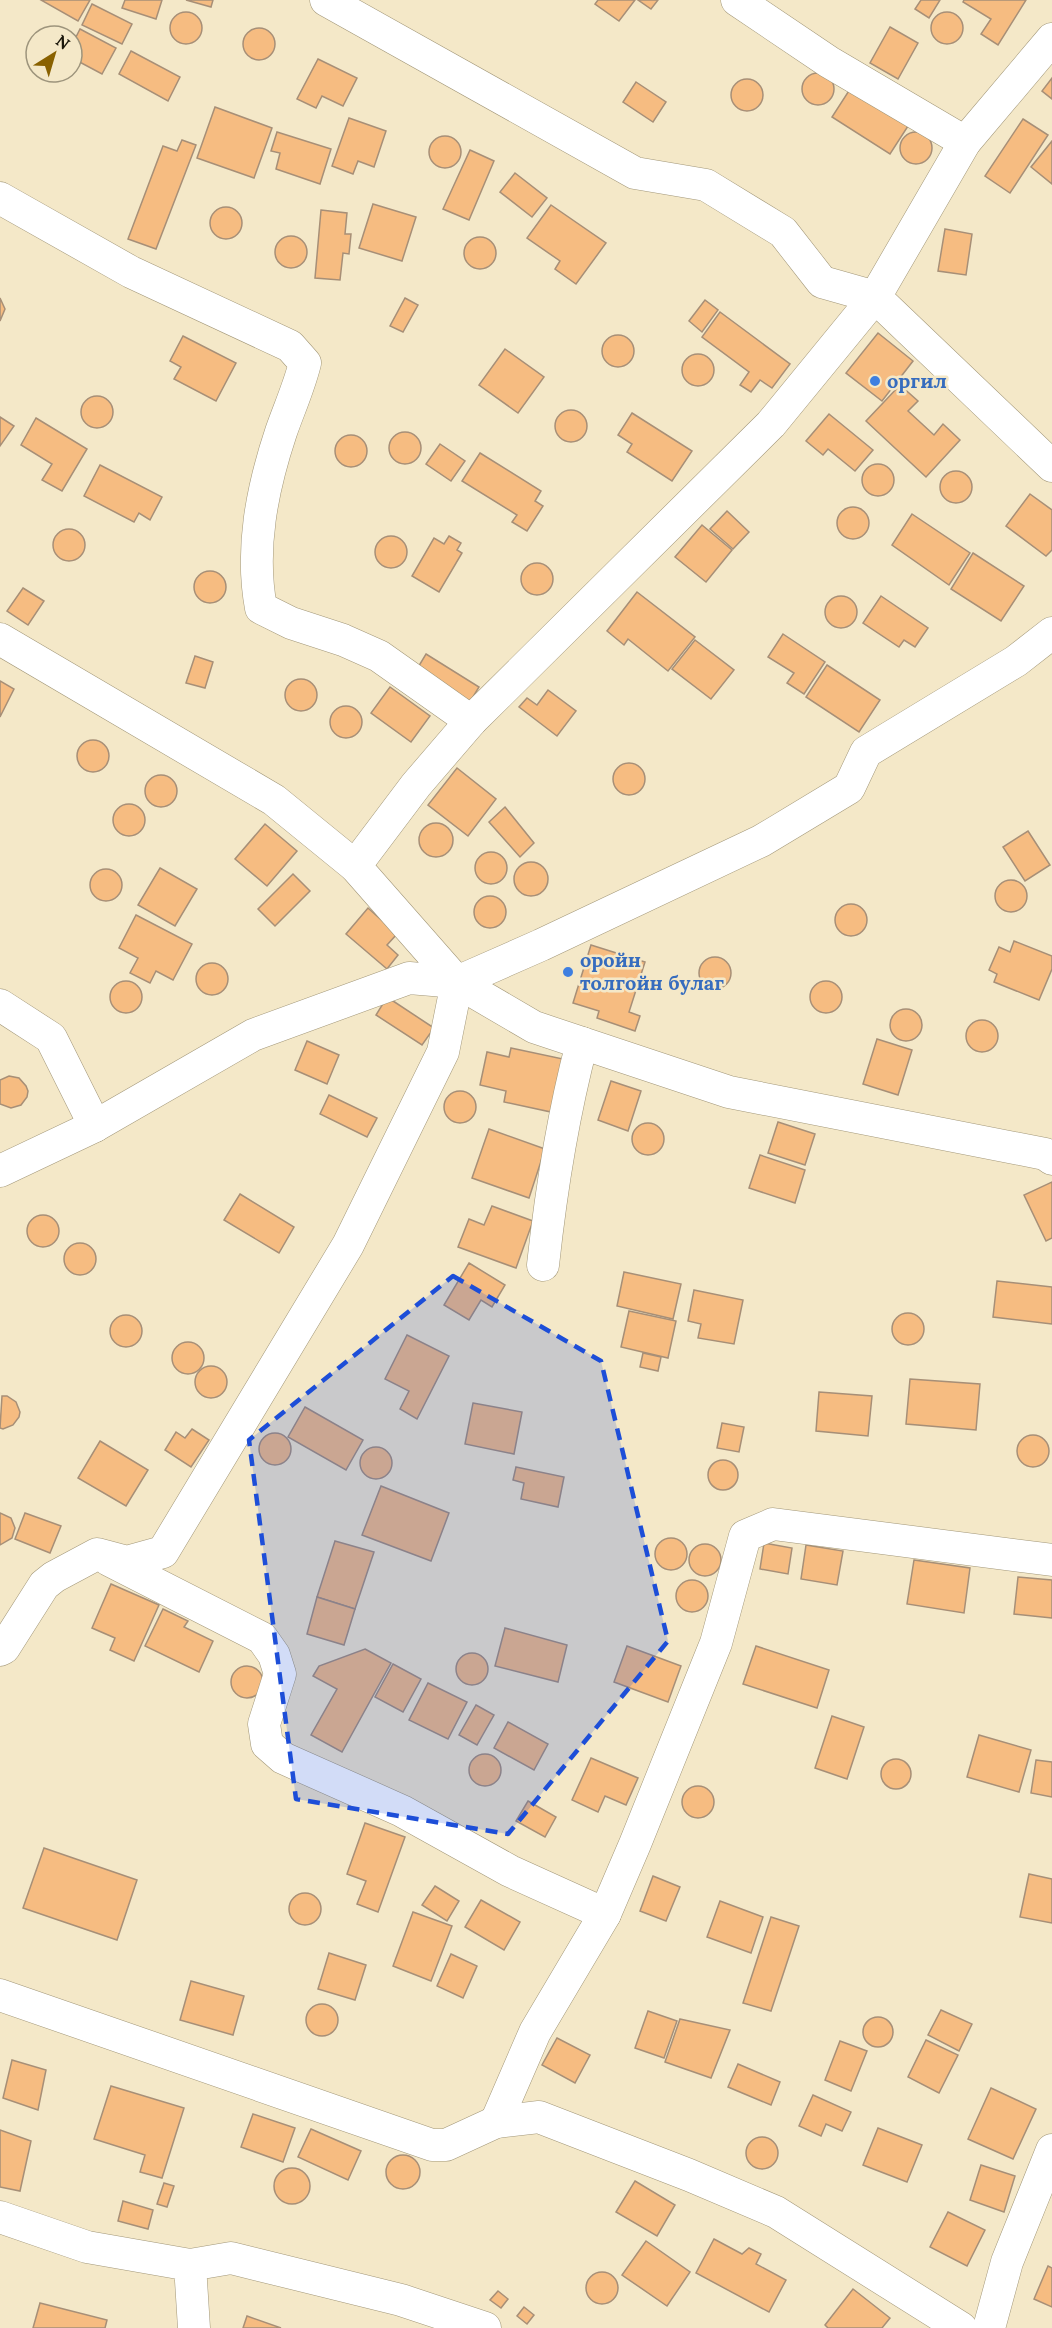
<svg xmlns="http://www.w3.org/2000/svg" width="1052" height="2328" viewBox="0 0 1052 2328" font-family="Lora,serif">
  <rect width="100%" height="100%" fill="#f4e8c8"/>
  <g fill="#f6bc81" stroke="#a78f77" stroke-width="1.5">
    <path d="M41 0H90L78 21Z"/>
    <path d="M125 0H162L156 19 122 8Z"/>
    <path d="M186 0H213L211 7Z"/>
    <path d="M598 0H635L619 21 595 4Z"/>
    <path d="M638 0H658L651 9Z"/>
    <path d="M921 0H940L929 18 915 9Z"/>
    <path d="M964 0H1026L998 45 981 34 991 19 963 2Z"/>
    <path d="M92 4 132 24 122 44 82 25Z"/>
    <circle cx="186" cy="28" r="16"/>
    <circle cx="947" cy="28" r="16"/>
    <path d="M890 27 918 43 898 79 870 63Z"/>
    <circle cx="259" cy="44" r="16"/>
    <path d="M80 29 116 48 102 74 72 58V45Z"/>
    <path d="M131 51 180 77 168 101 119 74Z"/>
    <path d="M318 59 357 78 343 106 322 96 316 108 297 99Z"/>
    <circle cx="818" cy="89" r="16"/>
    <path d="M1052 78V99L1042 91Z"/>
    <circle cx="747" cy="95" r="16"/>
    <path d="M636 82 666 102 653 122 623 102Z"/>
    <path d="M852 86 910 123 890 154 832 117Z"/>
    <path d="M215 107 272 128 254 178 197 158Z"/>
    <path d="M349 118 386 131 374 167 358 161 353 174 332 166Z"/>
    <path d="M1023 119 1048 135 1010 193 985 176Z"/>
    <path d="M277 132 331 149 320 184 276 169 280 153 271 151Z"/>
    <circle cx="916" cy="148" r="16"/>
    <circle cx="445" cy="152" r="16"/>
    <path d="M182 140 196 145 156 249 128 239 163 146 177 151Z"/>
    <path d="M1052 141V184L1031 167Z"/>
    <path d="M470 150 494 161 469 220 443 209Z"/>
    <path d="M515 173 547 198 532 217 500 192Z"/>
    <path d="M373 204 416 217 402 261 359 248Z"/>
    <path d="M551 205 606 243 576 284 555 269 560 261 527 238Z"/>
    <circle cx="226" cy="223" r="16"/>
    <path d="M321 210 347 213 345 234H351L349 254 343 253 340 280 315 278Z"/>
    <path d="M945 229 972 234 966 275 938 271Z"/>
    <circle cx="291" cy="252" r="16"/>
    <circle cx="480" cy="253" r="16"/>
    <path d="M0 298 5 309 0 321Z"/>
    <path d="M405 298 418 305 403 332 390 326Z"/>
    <path d="M705 300 718 310 702 332 689 321Z"/>
    <path d="M720 312 790 364 772 388 760 380 751 392 740 385 749 372 702 337Z"/>
    <path d="M878 333 913 361 882 401 846 373Z"/>
    <circle cx="618" cy="351" r="16"/>
    <path d="M183 336 236 363 216 401 174 379 181 367 170 361Z"/>
    <path d="M505 349 544 377 518 413 479 385Z"/>
    <circle cx="698" cy="370" r="16"/>
    <path d="M900 385 918 401 908 411 934 435 943 424 960 440 926 477 866 421Z"/>
    <circle cx="97" cy="412" r="16"/>
    <circle cx="571" cy="426" r="16"/>
    <path d="M632 413 692 451 672 481 627 452 632 444 618 435Z"/>
    <path d="M829 414 873 450 855 471 828 449 823 455 806 441Z"/>
    <path d="M0 417 14 426 0 446Z"/>
    <path d="M36 418 87 449 62 491 42 480 52 464 21 445Z"/>
    <circle cx="405" cy="448" r="16"/>
    <circle cx="351" cy="451" r="16"/>
    <path d="M440 444 465 461 451 481 426 464Z"/>
    <path d="M480 453 541 491 535 501 543 506 527 531 512 522 517 515 462 481Z"/>
    <circle cx="878" cy="480" r="16"/>
    <path d="M100 465 162 497 150 520 139 513 134 522 84 496Z"/>
    <circle cx="956" cy="487" r="16"/>
    <path d="M1030 494 1052 510V550L1046 556 1006 526Z"/>
    <circle cx="853" cy="523" r="16"/>
    <path d="M727 511 749 532 733 549 710 529Z"/>
    <path d="M912 514 970 553 949 585 892 545Z"/>
    <path d="M702 525 732 550 706 582 675 557Z"/>
    <circle cx="69" cy="545" r="16"/>
    <circle cx="391" cy="552" r="16"/>
    <path d="M449 536 461 543 457 550 462 553 439 592 412 576 434 538 444 544Z"/>
    <path d="M973 553 1024 586 1001 621 951 589Z"/>
    <circle cx="537" cy="579" r="16"/>
    <circle cx="210" cy="587" r="16"/>
    <path d="M23 588 44 601 28 625 7 611Z"/>
    <path d="M637 592 695 637 668 671 628 639 624 645 607 631Z"/>
    <circle cx="841" cy="612" r="16"/>
    <path d="M881 596 928 628 915 647 904 640 899 647 863 623Z"/>
    <path d="M783 634 825 662 804 694 787 683 794 673 768 657Z"/>
    <path d="M695 640 734 670 711 699 672 669Z"/>
    <path d="M426 654 479 687 470 702 417 669Z"/>
    <path d="M195 656 213 662 205 688 186 683Z"/>
    <path d="M827 665 880 700 859 732 806 697Z"/>
    <circle cx="301" cy="695" r="16"/>
    <path d="M0 681 14 689 0 717Z"/>
    <path d="M390 687 430 716 411 742 371 713Z"/>
    <path d="M548 690 576 711 557 736 519 707 527 698 537 705Z"/>
    <circle cx="346" cy="722" r="16"/>
    <circle cx="93" cy="756" r="16"/>
    <circle cx="629" cy="779" r="16"/>
    <path d="M457 768 496 799 468 836 428 805Z"/>
    <circle cx="161" cy="791" r="16"/>
    <circle cx="129" cy="820" r="16"/>
    <path d="M505 807 534 843 520 857 489 822Z"/>
    <circle cx="436" cy="840" r="17"/>
    <path d="M265 824 297 851 267 886 235 859Z"/>
    <path d="M1028 831 1050 865 1025 881 1003 847Z"/>
    <circle cx="491" cy="868" r="16"/>
    <circle cx="531" cy="879" r="17"/>
    <path d="M160 868 197 889 175 926 138 905Z"/>
    <circle cx="106" cy="885" r="16"/>
    <path d="M293 874 310 891 275 926 258 909Z"/>
    <circle cx="1011" cy="896" r="16"/>
    <circle cx="490" cy="912" r="16"/>
    <circle cx="851" cy="920" r="16"/>
    <path d="M368 908 397 934 387 945 398 955 387 969 346 934Z"/>
    <path d="M136 915 192 944 173 980 156 971 150 983 130 973 138 958 119 948Z"/>
    <path d="M1014 941 1052 956V969L1039 1000 994 982 997 974 989 970 999 947 1010 952Z"/>
    <path d="M591 945 645 962 629 1012 640 1016 635 1031 597 1018 599 1011 573 1003Z"/>
    <circle cx="715" cy="973" r="16"/>
    <circle cx="212" cy="979" r="16"/>
    <circle cx="126" cy="997" r="16"/>
    <circle cx="826" cy="997" r="16"/>
    <path d="M387 997 434 1028 422 1045 376 1015Z"/>
    <circle cx="906" cy="1025" r="16"/>
    <circle cx="982" cy="1036" r="16"/>
    <path d="M877 1039 912 1050 898 1095 863 1084Z"/>
    <path d="M307 1041 339 1055 327 1084 295 1070Z"/>
    <path d="M511 1048 563 1059 551 1112 504 1102 506 1091 480 1085 487 1052 509 1057Z"/>
    <path d="M9 1076 19 1078 26 1086 28 1091 27 1097 21 1105 11 1108 0 1104V1080Z"/>
    <path d="M611 1081 641 1091 628 1131 598 1120Z"/>
    <circle cx="460" cy="1107" r="16"/>
    <path d="M329 1095 377 1118 367 1137 320 1114Z"/>
    <path d="M778 1122 815 1134 805 1165 768 1153Z"/>
    <circle cx="648" cy="1139" r="16"/>
    <path d="M489 1129 545 1149 529 1198 472 1178Z"/>
    <path d="M760 1155 805 1170 795 1203 749 1188Z"/>
    <path d="M1052 1182V1238L1046 1241 1024 1195Z"/>
    <path d="M240 1194 294 1227 279 1253 224 1220Z"/>
    <path d="M492 1206 533 1221 516 1268 458 1247 469 1219 484 1225Z"/>
    <circle cx="43" cy="1231" r="16"/>
    <circle cx="80" cy="1259" r="16"/>
    <path d="M469 1263 505 1285 492 1307 481 1300 469 1320 444 1305Z"/>
    <path d="M624 1272 681 1284 673 1319 617 1306Z"/>
    <path d="M997 1281 1052 1287V1324L993 1317Z"/>
    <path d="M694 1290 743 1300 734 1344 698 1338 701 1324 688 1321Z"/>
    <path d="M629 1311 676 1321 668 1358 621 1347Z"/>
    <circle cx="908" cy="1329" r="16"/>
    <circle cx="126" cy="1331" r="16"/>
    <path d="M407 1335 449 1356 417 1419 400 1409 409 1391 385 1379Z"/>
    <circle cx="188" cy="1358" r="16"/>
    <path d="M643 1353 661 1357 658 1371 640 1367Z"/>
    <circle cx="211" cy="1382" r="16"/>
    <path d="M910 1379 980 1384 976 1430 906 1424Z"/>
    <path d="M819 1392 872 1396 868 1436 816 1431Z"/>
    <path d="M2 1396H7L16 1402 20 1412 19 1417 13 1425 3 1429 0 1428Z"/>
    <path d="M473 1403 522 1412 514 1454 465 1444Z"/>
    <path d="M305 1407 363 1440 346 1470 288 1437Z"/>
    <path d="M722 1423 744 1427 739 1452 717 1448Z"/>
    <path d="M192 1429 209 1440 191 1467 165 1450 176 1432 185 1438Z"/>
    <circle cx="275" cy="1449" r="16"/>
    <circle cx="1033" cy="1451" r="16"/>
    <path d="M100 1441 148 1470 126 1506 78 1478Z"/>
    <circle cx="376" cy="1463" r="16"/>
    <circle cx="723" cy="1475" r="15"/>
    <path d="M516 1467 564 1477 558 1507 521 1499 524 1483 513 1480Z"/>
    <path d="M381 1486 449 1513 431 1561 362 1535Z"/>
    <path d="M0 1513 11 1518 15 1528 12 1538 0 1545Z"/>
    <path d="M25 1513 61 1526 50 1553 15 1539Z"/>
    <circle cx="671" cy="1554" r="16"/>
    <path d="M335 1541 374 1552 355 1609 317 1597Z"/>
    <path d="M764 1543 792 1548 788 1574 760 1569Z"/>
    <circle cx="705" cy="1560" r="16"/>
    <path d="M806 1545 843 1551 837 1585 801 1579Z"/>
    <path d="M914 1560 970 1568 964 1613 907 1604Z"/>
    <path d="M1018 1577 1052 1580V1618L1014 1614Z"/>
    <circle cx="692" cy="1596" r="16"/>
    <path d="M111 1584 159 1605 134 1661 110 1650 115 1638 92 1628Z"/>
    <path d="M317 1597 355 1609 344 1645 307 1634Z"/>
    <path d="M163 1609 188 1621 184 1627 213 1641 199 1672 145 1646Z"/>
    <path d="M505 1628 567 1645 558 1682 495 1666Z"/>
    <path d="M627 1646 681 1666 668 1702 614 1682Z"/>
    <path d="M756 1646 829 1670 817 1708 743 1684Z"/>
    <path d="M365 1649 391 1663 342 1752 311 1735 337 1689 313 1676 319 1666Z"/>
    <circle cx="472" cy="1669" r="16"/>
    <path d="M393 1664 421 1679 403 1712 375 1697Z"/>
    <circle cx="247" cy="1682" r="16"/>
    <path d="M428 1683 467 1702 448 1739 409 1720Z"/>
    <path d="M476 1705 494 1715 477 1745 459 1735Z"/>
    <path d="M832 1716 864 1727 847 1779 815 1768Z"/>
    <path d="M508 1722 548 1744 534 1770 494 1748Z"/>
    <path d="M979 1735 1031 1750 1019 1792 967 1777Z"/>
    <circle cx="485" cy="1770" r="16"/>
    <path d="M591 1758 638 1778 626 1805 605 1796 598 1812 572 1800Z"/>
    <circle cx="896" cy="1774" r="15"/>
    <path d="M1036 1760 1052 1762V1797L1031 1793Z"/>
    <circle cx="698" cy="1802" r="16"/>
    <path d="M528 1801 556 1817 545 1837 516 1821Z"/>
    <path d="M365 1823 405 1837 378 1912 357 1904 366 1881 347 1874Z"/>
    <path d="M44 1848 137 1880 117 1940 23 1908Z"/>
    <path d="M1029 1874 1052 1879V1923L1020 1917Z"/>
    <path d="M653 1876 680 1887 666 1921 640 1911Z"/>
    <path d="M435 1886 459 1901 447 1921 422 1905Z"/>
    <circle cx="305" cy="1909" r="16"/>
    <path d="M481 1900 520 1922 504 1950 465 1927Z"/>
    <path d="M720 1901 763 1917 751 1953 707 1937Z"/>
    <path d="M413 1912 452 1926 431 1981 393 1966Z"/>
    <path d="M771 1917 799 1926 771 2011 743 2003Z"/>
    <path d="M329 1953 366 1965 355 2000 318 1989Z"/>
    <path d="M451 1954 477 1966 463 1998 437 1986Z"/>
    <path d="M191 1981 244 1996 233 2035 180 2020Z"/>
    <circle cx="322" cy="2020" r="16"/>
    <path d="M941 2010 972 2024 959 2051 928 2035Z"/>
    <path d="M648 2011 677 2021 664 2058 635 2048Z"/>
    <circle cx="878" cy="2032" r="15"/>
    <path d="M680 2019 730 2030 711 2078 665 2062Z"/>
    <path d="M557 2038 590 2055 575 2083 542 2065Z"/>
    <path d="M926 2040 958 2055 939 2093 908 2077Z"/>
    <path d="M840 2041 867 2051 851 2091 825 2080Z"/>
    <path d="M12 2060 46 2070 38 2110 3 2098Z"/>
    <path d="M738 2064 780 2082 771 2105 728 2087Z"/>
    <path d="M111 2086 184 2108 162 2178 140 2172 145 2155 94 2139Z"/>
    <path d="M991 2088 1036 2109 1013 2159 968 2139Z"/>
    <path d="M813 2095 851 2112 842 2131 826 2124 821 2136 799 2126Z"/>
    <path d="M253 2114 295 2128 283 2162 241 2147Z"/>
    <path d="M878 2128 922 2145 907 2182 863 2165Z"/>
    <path d="M311 2129 361 2151 348 2180 298 2157Z"/>
    <path d="M0 2130 31 2141 20 2191 0 2187Z"/>
    <circle cx="762" cy="2153" r="16"/>
    <circle cx="403" cy="2172" r="17"/>
    <path d="M981 2165 1015 2176 1004 2212 970 2200Z"/>
    <circle cx="292" cy="2186" r="18"/>
    <path d="M635 2181 675 2205 657 2236 616 2212Z"/>
    <path d="M164 2183 174 2186 167 2207 157 2204Z"/>
    <path d="M123 2201 153 2210 148 2229 118 2221Z"/>
    <path d="M948 2212 985 2230 967 2266 930 2247Z"/>
    <path d="M714 2239 742 2254 749 2248 761 2254 756 2264 786 2280 769 2312 696 2273Z"/>
    <path d="M646 2241 690 2272 667 2306 622 2275Z"/>
    <path d="M1048 2266 1052 2268V2307L1034 2299Z"/>
    <circle cx="602" cy="2288" r="16"/>
    <path d="M853 2289 890 2318 882 2328H828L825 2325Z"/>
    <path d="M498 2291 508 2299 501 2308 490 2300Z"/>
    <path d="M40 2303 107 2320 105 2328H33Z"/>
    <path d="M524 2307 534 2315 527 2324 517 2316Z"/>
    <path d="M247 2316 281 2328H243Z"/>
  </g>
  <g fill="none" stroke-linecap="round" stroke-linejoin="round">
    <defs>
      <g id="street">
        <path d="M326 0 635 173 706 185 783 232 822 282 875 297 1052 466"/>
        <path d="M737 0 829 62 965 142"/>
        <path d="M0 198 131 272 290 346 305 363C299 387 289 409 281 432 262 489 250 549 261 608L291 623 343 640 379 656 471 721"/>
        <path d="M0 639 274 800 355 866"/>
        <path d="M457 982 541 945 761 841 849 788 866 752 1016 661 1052 633"/>
        <path d="M457 982 534 1027 729 1092 1045 1154 1052 1159"/>
        <path d="M0 1005 51 1038 95 1126"/>
        <path d="M0 1171 95 1126 253 1035 409 978 457 982 355 866 416 785 471 721 771 424 875 297 965 142 1052 39"/>
        <path d="M543 1265C551 1191 563 1115 582 1043"/>
        <path d="M109 1560 262 1638 274 1655 280 1674 264 1724 267 1744 283 1758 402 1811 510 1871 605 1914"/>
        <path d="M0 1650 4 1648 44 1585 54 1577 97 1554 127 1562 163 1552 348 1245 443 1052 457 982"/>
        <path d="M0 1995 432 2145H446L496 2122 539 2117 689 2175 776 2212 961 2328"/>
        <path d="M496 2122 535 2032 605 1914 635 1844 716 1643 745 1536 773 1524 1052 1560"/>
        <path d="M0 2217 87 2247 190 2265 194 2328"/>
        <path d="M190 2265 231 2258 401 2300 485 2328"/>
        <path d="M989 2328 1007 2262 1052 2150"/>
      </g>
    </defs>
    <use href="#street" stroke="#a29779" stroke-width="33"/>
    <use href="#street" stroke="#fff" stroke-width="32"/>
  </g>
  <path fill="#1d4ed8" fill-opacity="0.2" stroke="#1d4ed8" stroke-width="4.5" stroke-dasharray="12 8" stroke-linejoin="round" d="M453 1276 601 1361 668 1641 508 1834 296 1799 249 1440Z"/>
  <g fill="#3f7fe0" stroke="#f4e8c8" stroke-width="2">
    <circle cx="875" cy="381" r="6"/>
    <circle cx="568" cy="972" r="6"/>
  </g>
  <g text-anchor="middle" stroke-width="5" stroke-linejoin="round" paint-order="stroke">
    <g font-size="20" font-weight="bold" fill="#366cbe" stroke="#f4e8c8" text-anchor="start">
      <text x="887" y="388">оргил</text>
      <text x="580" y="967">оройн<tspan x="580" dy="23">толгойн булаг</tspan></text>
    </g>
  </g>
  <g transform="translate(54 54) rotate(37)"><circle r="28" fill="#f4e8c8" stroke="#9d947c" stroke-width="1.5"/>
  <path d="M0-4.5L10 22L0 15L-10 22Z" fill="#896100"/>
  <text y="-9" font-size="16" font-weight="bold" text-anchor="middle" fill="#1a160a">N</text>
  </g>
</svg>
